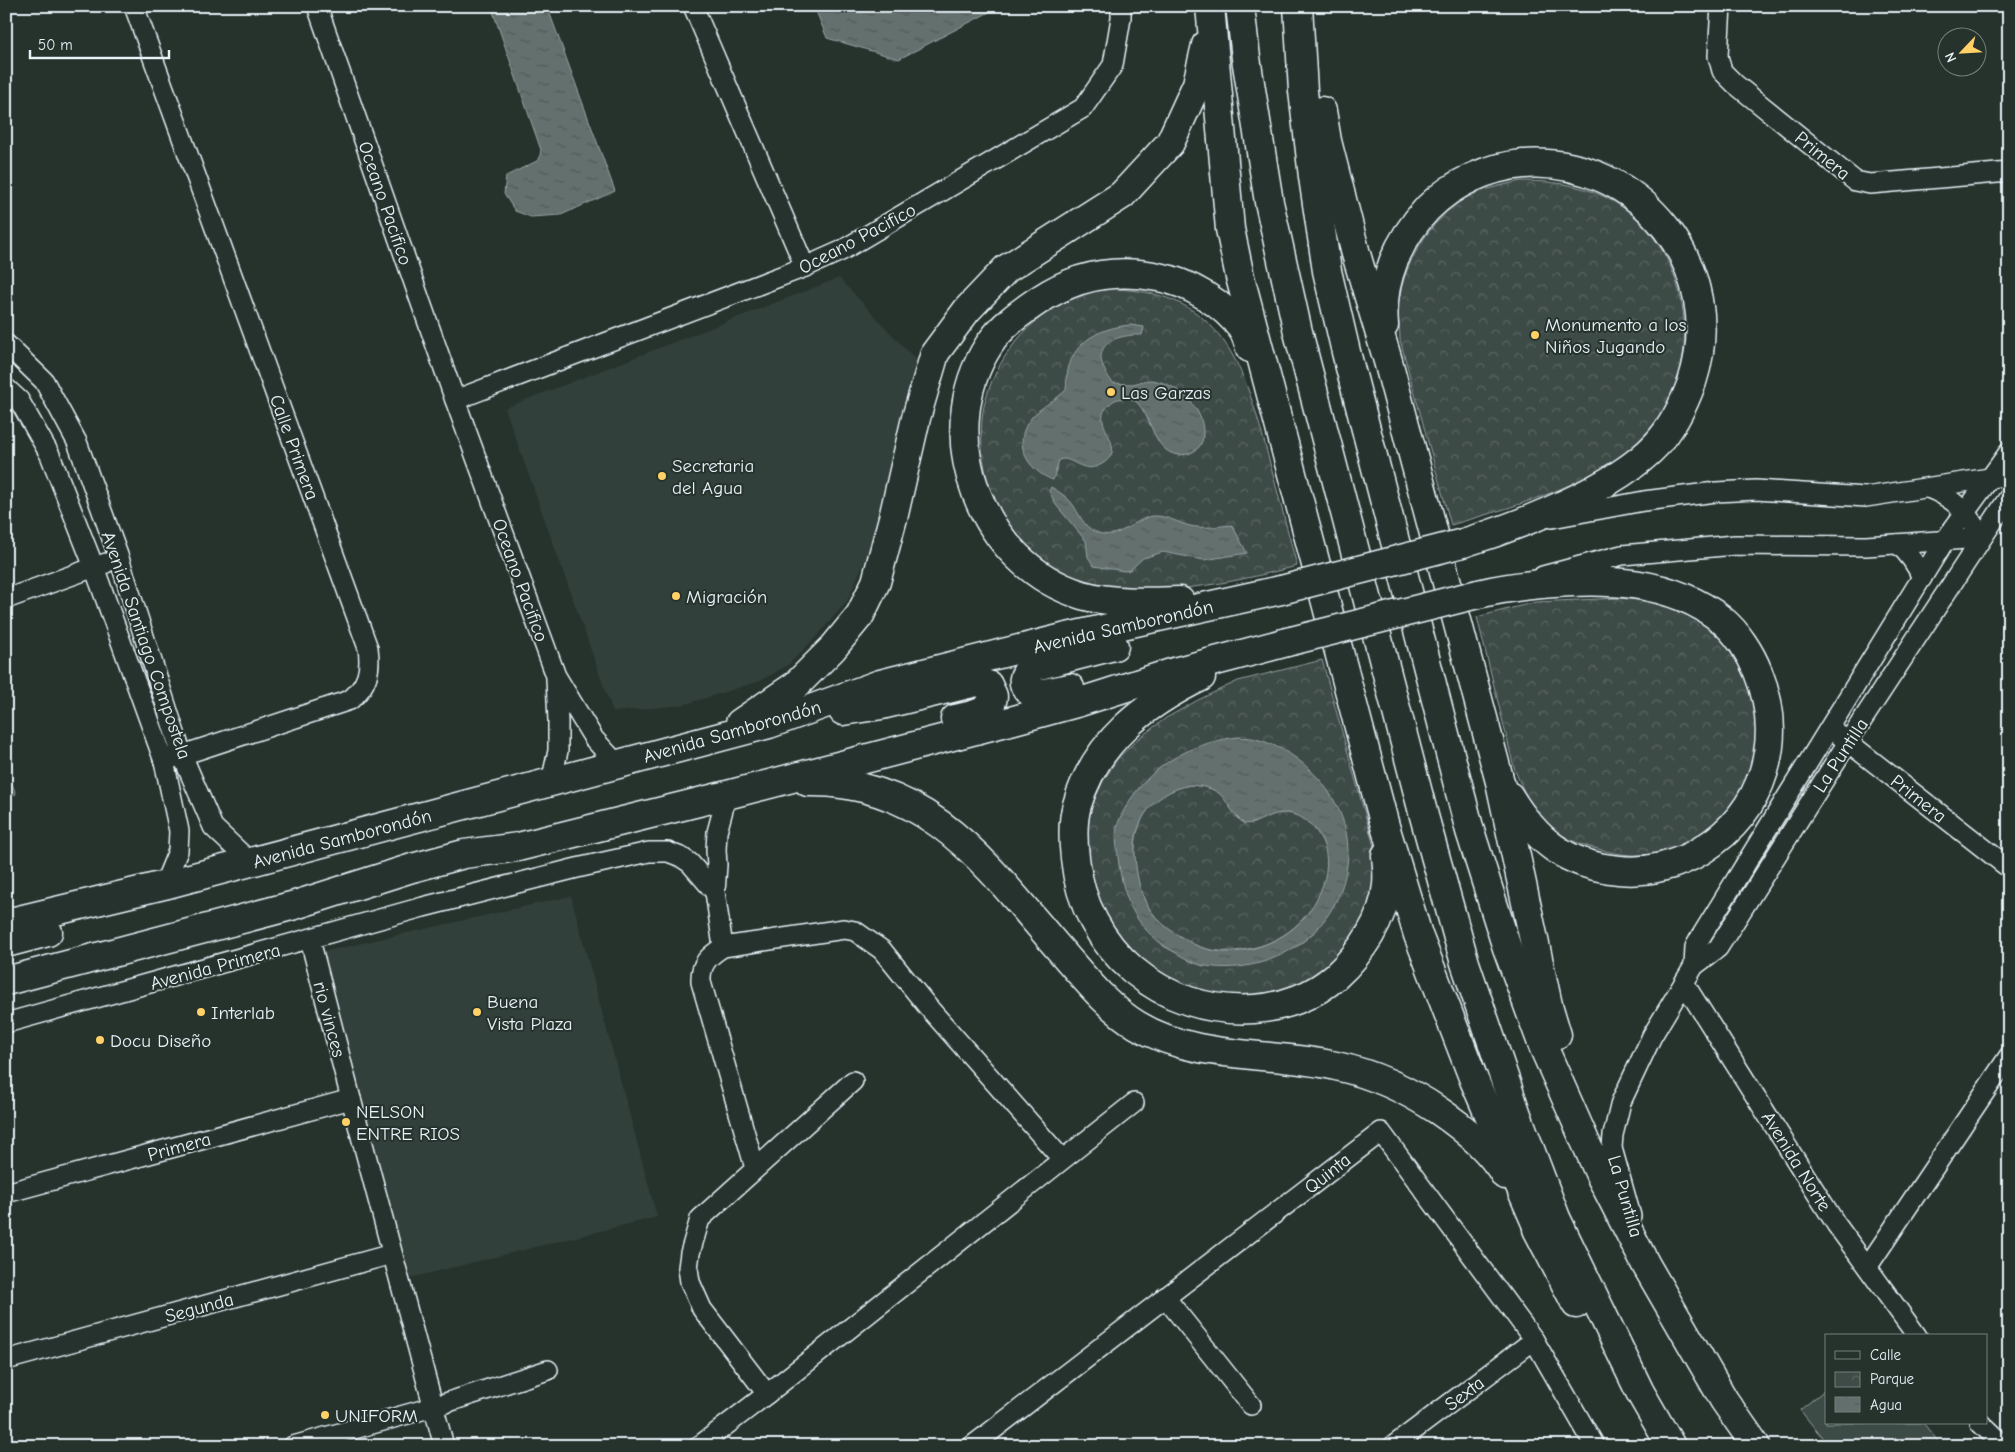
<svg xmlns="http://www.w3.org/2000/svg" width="2015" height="1452" viewBox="0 0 2015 1452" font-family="'Comic Neue',sans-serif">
  <defs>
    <pattern id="park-crowns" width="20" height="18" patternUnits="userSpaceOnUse" patternTransform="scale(1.25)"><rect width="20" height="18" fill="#3e4b47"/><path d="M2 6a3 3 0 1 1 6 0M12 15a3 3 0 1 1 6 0" fill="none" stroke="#5a6562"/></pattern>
    <pattern id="water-ripples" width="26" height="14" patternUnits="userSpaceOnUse" patternTransform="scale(1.25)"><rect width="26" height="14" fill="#636f6d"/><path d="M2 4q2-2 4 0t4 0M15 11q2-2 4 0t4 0" fill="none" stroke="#535a5a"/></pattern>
  </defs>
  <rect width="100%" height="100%" fill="#26332d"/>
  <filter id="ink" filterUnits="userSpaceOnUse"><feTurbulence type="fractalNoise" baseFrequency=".02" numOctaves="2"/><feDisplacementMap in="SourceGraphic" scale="10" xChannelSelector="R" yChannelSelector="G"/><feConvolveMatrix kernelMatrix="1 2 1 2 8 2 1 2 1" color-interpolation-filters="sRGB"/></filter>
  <g filter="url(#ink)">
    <g fill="#333f3a">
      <path d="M839 278 916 360 869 551 847 601 818 635 788 665 760 681 683 705 613 712 505 408Z"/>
      <path d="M571 896 657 1217 410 1278 318 953Z"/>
    </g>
    <g fill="url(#park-crowns)" stroke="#939ea0" fill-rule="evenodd">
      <path d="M1521 181C1551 181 1578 184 1605 197 1685 236 1709 350 1657 420 1611 482 1521 504 1451 525L1400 340C1400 330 1398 319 1398 309 1400 269 1430 218 1466 198 1482 189 1503 185 1521 181Z"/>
      <path d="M1105 289C1218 288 1242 358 1267 452 1277 490 1287 528 1297 566 1262 575 1229 583 1193 587 1184 589 1173 591 1163 591 1150 591 1136 589 1122 588 1104 586 1087 585 1070 577 1017 554 986 504 982 447 981 430 981 414 986 398 999 352 1037 309 1083 294 1090 291 1098 290 1105 289Z"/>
      <path d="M1619 598C1633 600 1648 600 1661 603 1679 608 1703 621 1716 635 1745 663 1762 713 1756 753 1748 804 1698 850 1647 855 1632 856 1616 854 1602 850 1553 840 1530 813 1514 767L1477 617 1536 602Z"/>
      <path d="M1322 660 1375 850 1376 875 1373 899 1365 917 1350 943 1333 963 1307 981 1285 990 1258 998 1225 999 1168 981 1125 948 1097 901 1086 839 1091 808 1103 781 1118 758 1139 738 1166 718 1198 700 1238 681ZM1174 758 1343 822 1335 903 1317 930 1298 946 1203 966 1163 946 1117 849Z"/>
      <path d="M1190 785C1218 787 1224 794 1238 819L1252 824C1259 820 1266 816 1273 814 1305 806 1331 840 1327 870 1323 905 1293 936 1260 946 1238 952 1219 954 1197 946 1169 935 1145 912 1138 882 1128 837 1140 795 1190 785Z"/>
    </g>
    <g fill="#3e4b47" stroke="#939ea0">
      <path d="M6 769 16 794 6 798Z"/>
      <path d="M1826 1389V1423H1923L1942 1446H1829L1800 1410Z"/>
    </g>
    <g fill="url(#water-ripples)" stroke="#98a3a5" fill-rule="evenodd">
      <path d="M491 6H547L615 191 561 215 531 217 515 211 504 194 506 176 539 160 541 150Z"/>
      <path d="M814 6H1001L899 59 827 38Z"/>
      <path d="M1131 325 1144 327 1142 335C1107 334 1087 351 1113 383 1119 383 1125 384 1132 384 1138 383 1144 380 1150 380 1177 382 1205 408 1203 435 1203 445 1197 451 1188 454 1144 464 1156 388 1118 399 1113 400 1110 404 1106 408 1092 425 1127 446 1105 462 1083 478 1072 454 1059 460L1053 480C1026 470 1011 441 1032 417 1042 406 1056 400 1066 390 1067 383 1066 376 1068 370 1074 340 1103 327 1131 325Z"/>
      <path d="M1051 487C1057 491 1065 495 1070 501 1079 511 1082 527 1096 532 1119 542 1133 519 1153 516 1166 515 1178 523 1190 526 1204 529 1219 526 1232 525L1247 553 1204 560 1163 552 1143 558 1130 570 1124 571 1094 566 1088 557 1086 541 1056 505 1049 491Z"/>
      <path d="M1238 737C1244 738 1250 737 1256 739 1305 752 1348 800 1348 851 1347 927 1277 977 1206 966 1196 965 1186 959 1178 954 1138 933 1123 902 1118 857 1117 848 1115 836 1117 827 1120 815 1128 803 1135 793 1160 760 1197 742 1238 737ZM1190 785C1230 788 1220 802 1244 824 1259 824 1270 812 1287 813 1298 814 1308 821 1315 829 1339 858 1322 901 1298 924 1281 941 1250 953 1225 952 1211 952 1195 946 1183 938 1151 919 1141 903 1136 866 1129 826 1150 793 1190 785Z"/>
    </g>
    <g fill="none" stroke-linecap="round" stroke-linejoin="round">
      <defs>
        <g id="street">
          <path d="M134 6 368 648C371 670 368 685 350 700L164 761"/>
          <path d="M317 6 455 400 556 676 594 739 617 764"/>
          <path d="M693 6 805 267"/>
          <path d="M1721 6 1718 56 1722 71 1735 84 1855 181 1870 184 2009 172"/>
          <path d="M6 344 44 381 77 442 119 558 182 755 213 827 250 862"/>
          <path d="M6 388 19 400 50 455 94 567 164 761 179 831 178 851 164 885"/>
          <path d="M455 400 805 267 841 251 1083 108 1113 65 1121 18V6"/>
          <path d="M1552 518 1644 501 1716 492 1756 490 1866 497 2009 475"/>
          <path d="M1898 544C1909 554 1916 563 1922 578"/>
          <path d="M1543 576 1622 555 1735 545 1866 546 1981 538C1969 513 1954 498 1928 488"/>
          <path d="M6 599 106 563"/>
          <path d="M1839 735 2009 868"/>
          <path d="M551 782 558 751V721L556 679"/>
          <path d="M310 940 351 1099 444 1446"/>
          <path d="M723 947 715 892 717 865 716 850 717 832 727 795"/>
          <path d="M1694 966 1695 947 1700 938 1945 540 2009 452"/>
          <path d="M1684 983 1836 1224 1917 1336"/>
          <path d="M6 1023 423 907 577 868 649 852H668L681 857 690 863 715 892"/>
          <path d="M755 1168 701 982C700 963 709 956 723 947L844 929 855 931 882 950 928 1007 1062 1159"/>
          <path d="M6 1193 351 1099"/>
          <path d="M1631 1216 1612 1148 1613 1135 1621 1102 1652 1036 1694 966 1718 948 1848 742 2009 497"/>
          <path d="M1868 1266 2009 1056"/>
          <path d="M1165 1297 1251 1405"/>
          <path d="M6 1360 392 1254"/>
          <path d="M767 1394 702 1309 690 1282 688 1268 690 1253 700 1219 853 1081"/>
          <path d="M1980 1423 2004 1446"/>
          <path d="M293 1446 433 1407 548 1370"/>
          <path d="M699 1446 767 1394 1134 1103"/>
          <path d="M972 1446 1381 1132 1534 1340 1595 1446"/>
          <path d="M1393 1446 1534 1340"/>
        </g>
        <g id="highway">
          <path d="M1210 6 1230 229 1240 277 1385 826 1418 935 1474 1080 1545 1244"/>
          <path d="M1240 6 1246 58 1269 202 1298 332 1424 816 1465 963 1517 1115 1556 1218 1640 1392 1671 1446"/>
          <path d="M1298 6 1303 91 1313 177 1327 271 1346 352 1470 831 1507 948 1543 1046 1600 1175 1646 1265 1724 1400 1756 1446"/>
          <path d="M1322 111 1327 141 1356 254 1388 361 1500 782 1548 1005 1557 1035"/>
          <path d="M1384 325C1380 281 1398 240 1428 208 1453 183 1488 167 1523 164 1642 156 1729 270 1692 382 1684 404 1672 428 1656 445 1616 488 1519 526 1463 543"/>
          <path d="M1478 594C1499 589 1520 586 1541 584 1603 578 1671 579 1722 620 1737 632 1751 654 1758 672 1785 739 1765 811 1702 850 1678 865 1648 873 1619 870 1565 865 1536 840 1509 796"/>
          <path d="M1180 601C1148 602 1114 604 1082 595 981 565 931 434 989 345 1001 326 1021 312 1039 300 1075 276 1115 268 1158 277 1189 282 1224 304 1243 330 1246 335 1248 342 1250 348"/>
          <path d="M1201 677C1145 704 1095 742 1077 805 1072 822 1073 841 1075 858 1084 950 1162 1015 1254 1009 1283 1007 1314 996 1336 976 1361 953 1384 920 1387 885 1388 876 1387 865 1386 855"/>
          <path d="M1070 688 1034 695C1019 685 1021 673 1036 666L1114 646"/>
          <path d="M843 711 882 705 977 682 988 685 993 696C992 714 970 715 955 719"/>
          <path d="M740 723 796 685 833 648 860 615 876 582 894 514 916 418 935 353 967 310 1006 269 1122 195 1170 143 1197 84 1206 45"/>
          <path d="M808 782C934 780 992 873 1067 958 1088 982 1109 1008 1137 1025 1196 1061 1271 1051 1336 1066 1373 1074 1408 1090 1439 1111 1464 1128 1489 1148 1505 1175"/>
          <path d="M6 923 164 885 769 724 880 684 1063 638 1281 590"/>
          <path d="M6 943 48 932"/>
          <path d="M6 981 295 905 412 868 464 854 518 847 727 795 1014 720 1080 702 1174 672 1291 641"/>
          <path d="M1537 1229 1576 1304"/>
        </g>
      </defs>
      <use href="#street" stroke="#e8f1f8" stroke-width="22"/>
      <use href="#highway" stroke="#e8f1f8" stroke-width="31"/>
      <use href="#street" stroke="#26332d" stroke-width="19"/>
      <use href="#highway" stroke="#26332d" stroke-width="28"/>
      <defs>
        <g id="highway-bridge">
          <path d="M1281 590 1463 543"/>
          <path d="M1291 641 1478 594"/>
        </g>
      </defs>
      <use href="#highway-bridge" stroke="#e8f1f8" stroke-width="31" stroke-linecap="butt"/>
      <use href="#highway-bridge" stroke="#26332d" stroke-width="28"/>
    </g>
  </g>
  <g fill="#ffd166" stroke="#26332d" stroke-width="2">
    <circle cx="1535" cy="335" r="5"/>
    <circle cx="1111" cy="392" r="5"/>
    <circle cx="662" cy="476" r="5"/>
    <circle cx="676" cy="596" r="5"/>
    <circle cx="201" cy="1012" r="5"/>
    <circle cx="477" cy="1012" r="5"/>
    <circle cx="100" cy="1040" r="5"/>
    <circle cx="346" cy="1122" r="5"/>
    <circle cx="325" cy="1415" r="5"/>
  </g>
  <g text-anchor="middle" stroke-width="4" stroke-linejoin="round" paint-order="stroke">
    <g font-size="19" fill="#e8f1f8" stroke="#26332d">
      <text transform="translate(1823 155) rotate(39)" y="7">Primera</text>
      <text transform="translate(386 203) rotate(71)" y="7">Oceano Pacifico</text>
      <text transform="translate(857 238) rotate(-28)" y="7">Oceano Pacifico</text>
      <text transform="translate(295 447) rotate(70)" y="7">Calle Primera</text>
      <text transform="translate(521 580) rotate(70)" y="7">Oceano Pacifico</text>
      <text transform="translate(1123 626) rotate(-13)" y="7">Avenida Samborondón</text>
      <text transform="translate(147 645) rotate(71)" y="7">Avenida Santiago Compostela</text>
      <text transform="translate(732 731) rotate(-16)" y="7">Avenida Samborondón</text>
      <text transform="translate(1840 755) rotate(-57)" y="7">La Puntilla</text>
      <text transform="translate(1919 798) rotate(38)" y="7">Primera</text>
      <text transform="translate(342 838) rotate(-15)" y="7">Avenida Samborondón</text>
      <text transform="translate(215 966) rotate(-15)" y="7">Avenida Primera</text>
      <text transform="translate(330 1019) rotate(75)" y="7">rio vinces</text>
      <text transform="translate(179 1146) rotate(-15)" y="7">Primera</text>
      <text transform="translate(1797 1161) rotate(58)" y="7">Avenida Norte</text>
      <text transform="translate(1327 1173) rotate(-38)" y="7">Quinta</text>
      <text transform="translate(1626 1196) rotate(74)" y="7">La Puntilla</text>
      <text transform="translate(199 1307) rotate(-15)" y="7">Segunda</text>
      <text transform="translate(1464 1393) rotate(-37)" y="7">Sexta</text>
    </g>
    <g font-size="19" fill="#e8f1f8" stroke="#26332d" text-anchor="start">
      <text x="1545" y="331">Monumento a los<tspan x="1545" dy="22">Niños Jugando</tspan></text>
      <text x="1121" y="399">Las Garzas</text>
      <text x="672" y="472">Secretaria<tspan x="672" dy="22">del Agua</tspan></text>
      <text x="686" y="603">Migración</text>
      <text x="487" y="1008">Buena<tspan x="487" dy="22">Vista Plaza</tspan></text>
      <text x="211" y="1019">Interlab</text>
      <text x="110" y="1047">Docu Diseño</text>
      <text x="356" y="1118">NELSON<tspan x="356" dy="22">ENTRE RIOS</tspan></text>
      <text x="335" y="1422">UNIFORM</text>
    </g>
  </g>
  <rect width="2015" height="1452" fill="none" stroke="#26332d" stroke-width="25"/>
  <rect x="12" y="12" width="1990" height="1427" fill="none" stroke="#e8f1f8" stroke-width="2" filter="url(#ink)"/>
  <rect x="1825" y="1334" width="162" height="90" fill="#26332d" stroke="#747f7e"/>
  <rect x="1835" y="1351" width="25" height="8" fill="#26332d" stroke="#747f7e"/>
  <text x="1870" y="1360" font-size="15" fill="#e8f1f8">Calle</text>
  <rect x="1835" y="1372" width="25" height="15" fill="url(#park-crowns)" stroke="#747f7e"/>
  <text x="1870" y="1384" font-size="15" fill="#e8f1f8">Parque</text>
  <rect x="1835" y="1397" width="25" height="15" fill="url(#water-ripples)" stroke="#747f7e"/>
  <text x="1870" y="1410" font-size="15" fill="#e8f1f8">Agua</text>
  <g transform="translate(1962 52) rotate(245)"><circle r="24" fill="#26332d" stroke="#747f7e"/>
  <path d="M0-4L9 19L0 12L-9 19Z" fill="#ffd166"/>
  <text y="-8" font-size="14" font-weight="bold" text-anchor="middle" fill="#e8f1f8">N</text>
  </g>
  <path d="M30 50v8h139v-8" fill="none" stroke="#e8f1f8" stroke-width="2.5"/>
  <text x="38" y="50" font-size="15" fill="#e8f1f8" stroke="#26332d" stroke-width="4" paint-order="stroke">50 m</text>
</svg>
